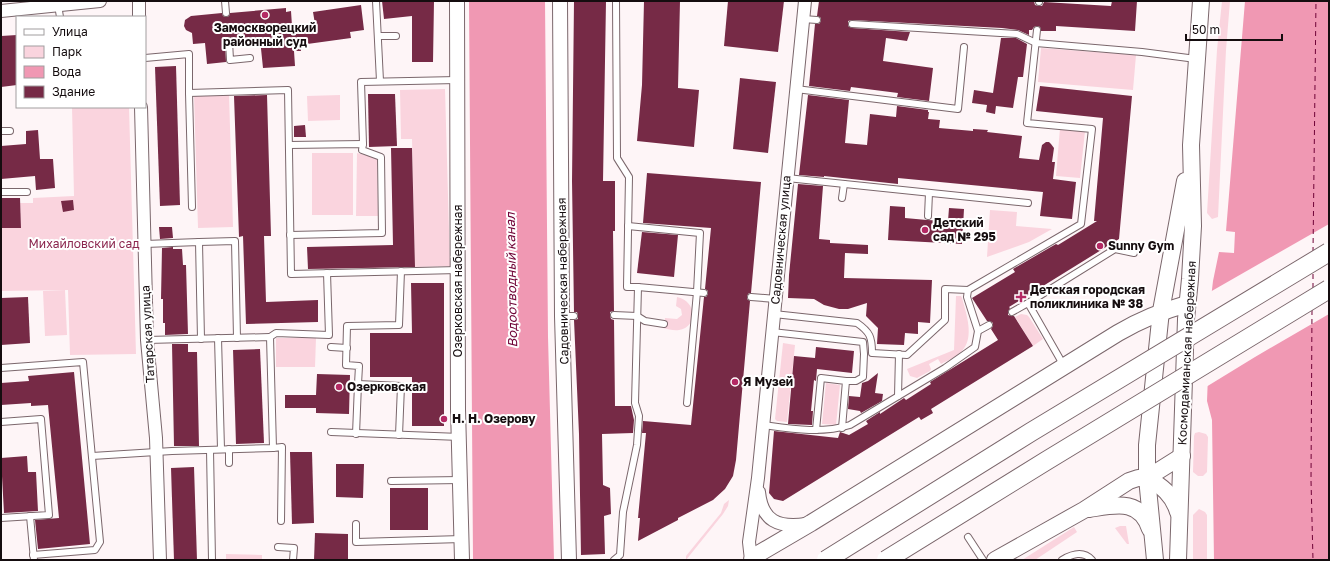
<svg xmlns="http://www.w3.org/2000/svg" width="1330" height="561" viewBox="0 0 1330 561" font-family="'Golos Text',sans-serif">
  <rect width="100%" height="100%" fill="#fef5f7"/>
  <g fill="#fad4de">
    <path d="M1222 1H1230L1226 50 1218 217 1212 219 1207 213 1217 50Z"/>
    <path d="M1041 48 1136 55 1133 90 1038 82Z"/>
    <path d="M445 89 450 266 415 267 412 139H401L400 90Z"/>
    <path d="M229 94 233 227 198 228 194 95Z"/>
    <path d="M340 95V120L308 121 307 96Z"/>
    <path d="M72 107H129L136 354 70 355 68 290 1 291V228H21L20 203H33V198L74 196Z"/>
    <path d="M1060 128 1085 131 1080 178 1056 176Z"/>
    <rect x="312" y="153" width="41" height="62"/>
    <path d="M357 153 377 158 378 216H356Z"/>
    <path d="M990 210 1017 212 1016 226 1052 229 1029 242 987 257Z"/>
    <path d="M65 290 67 335 45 336 43 291Z"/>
    <path d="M956 296H961L962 298C966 313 975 337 962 351 957 357 948 360 941 364L938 359 929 364 931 369 930 371 917 378 910 376 907 369 954 350Z"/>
    <path d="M677 297C697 301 698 327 679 330 674 331 668 329 663 328L665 318 677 319 682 315 681 309 676 306Z"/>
    <path d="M1021 314 1027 315 1029 317 1043 339 1033 346 1015 317Z"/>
    <path d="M276 338H316L315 367H276Z"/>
    <path d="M783 343 795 345 787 422 777 421 775 419Z"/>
    <path d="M826 383 840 385 836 425 822 424Z"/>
    <path d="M1199 432 1206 434 1208 437 1207 472 1203 476H1198L1193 472 1194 436 1195 433Z"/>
    <path d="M729 500 728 506 723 514 686 560V556L721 513 724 504Z"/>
    <path d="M1199 509 1205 512 1207 515V560H1193V515Z"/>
    <path d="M1120 526H1126L1129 544H1127L1115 528Z"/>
    <path d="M1074 527 1077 532 1035 560H1022Z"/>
    <path d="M226 554 262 555V560H226Z"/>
  </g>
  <g fill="#f098b3">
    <path d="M469 1H545L548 337 554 560H473Z"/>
    <path d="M1245 1H1329V560H1214L1212 420 1207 401 1211 298 1213 281 1219 252 1234 253 1235 232 1226 231Z"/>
  </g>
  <path fill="#fef5f7" d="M1329 224V314L1255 357 1206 387 1210 292Z"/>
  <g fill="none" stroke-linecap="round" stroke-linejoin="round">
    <g stroke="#6f0337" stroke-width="1" stroke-dasharray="5 4" stroke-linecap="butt">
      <path d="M1313 252 1316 1"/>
      <path d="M1313 288V272"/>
      <path d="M1312 310 1311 480 1313 560"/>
    </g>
  </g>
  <g fill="#762a46">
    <path d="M382 1H434L433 62H412V16L384 19Z"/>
    <path d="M574 1H606L603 181H615V231H613L614 311 610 312V315L611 319 614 320 615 406H631L634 420 633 433 602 434 603 485 610 488 611 514 604 516 605 554 581 555 579 434 574 320 578 319V316L577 312H574L572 181Z"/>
    <path d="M644 1H680L678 88 699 90 694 147 637 141 642 85Z"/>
    <path d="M728 1H784L778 52 724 46Z"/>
    <path d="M819 1H1034L1035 5 1039 6H1042L1044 2 1111 6 1112 1H1137L1135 31 1056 26V31H1041L1040 27 1037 26 1034 27 1032 30H1029V35L1018 30 1002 28 852 20 848 21V26L852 28 910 32 907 41 886 38 883 61 933 68 929 101 897 97 898 93 851 87 850 91 809 86 815 24H819L821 21V18L817 16Z"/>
    <path d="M361 5 364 30 350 32 351 38 300 45 301 51H294L295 66 263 68 260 39 234 41 233 38 229 37H226L225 41 226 62 207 64 205 43 193 44 192 33 186 30 184 26 185 20 191 16 222 13 223 16 226 17 229 16 230 13 286 8V12L291 11 292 26 315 24 313 12Z"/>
    <path d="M17 35V85L1 87V36Z"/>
    <path d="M1001 38H1016L1027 44 1023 77H1018L1013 108 996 106 995 114 986 112 987 105 972 103 974 90 993 93Z"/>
    <path d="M176 66 180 205 160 206 155 67Z"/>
    <path d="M740 78 776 82 768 153 733 149Z"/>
    <path d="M1040 86 1132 96 1119 239 1009 307 1010 308 1008 312V315L1012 316H1014L1033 346 931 409 933 413 921 420 919 417 783 501 774 499 769 493 774 431 838 438 840 432 849 435 868 424 866 421 880 412V414L904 398 906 400 931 384 930 382 998 340 991 329 993 326V323L990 321H987L972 298 1015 272 1013 269 1056 244 1058 245 1097 221H1094L1103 118 1036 111Z"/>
    <path d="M368 94H395L397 146 369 147Z"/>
    <path d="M267 95 271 236H264L266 302 318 300V322L246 324 243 236 239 237 234 96Z"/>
    <path d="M808 95 849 100 845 143 867 145 870 114 896 117 897 106 928 110V112H929L928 119 940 120 939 128 973 131V129L988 130 987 132 1022 136 1019 158 1039 160 1042 145 1046 142H1049L1051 144 1054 148 1052 162H1055L1053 179 1076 182 1072 219 1040 216 1043 192 898 178V184L824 176V177L799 175Z"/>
    <path d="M305 125 306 137H294V126Z"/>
    <path d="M38 130 40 159H53L55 188 36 190 35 176 1 179V146L26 144V131Z"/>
    <path d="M391 148H412L415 267 308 269 307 247 393 245Z"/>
    <path d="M647 173 761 182 751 293H749L747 296V299L750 301 736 460 733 476 725 489 713 500 678 518V520L638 541 640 518H638L646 433H642L643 421 691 425 704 297H706L708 294V291L705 289 711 228 643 223Z"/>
    <path d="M798 184 823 186 819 239 830 240V243L868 245V254L845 253 844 278 932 280 930 323 918 322V334L905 333 904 345 877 344 878 328 866 316 867 303 848 309H839L824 305 814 299 788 298 789 275Z"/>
    <path d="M1 198H20L21 228H1Z"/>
    <path d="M73 200 74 210 63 212 61 201Z"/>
    <path d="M890 206 905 207V218L927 220 948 221 949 208 964 209 962 244 888 240Z"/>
    <path d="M159 227H172L173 238 160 239Z"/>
    <path d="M642 232 678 235 674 277 637 273Z"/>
    <path d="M173 247V249H182L183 265H186L188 334 165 335V323H163V299H161L162 248Z"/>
    <path d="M411 283H444V426H412V377H370V333H412Z"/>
    <path d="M28 297 30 343 1 345V298Z"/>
    <path d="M172 344H188V352H197L199 446H174Z"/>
    <path d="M816 347 854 351 852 373 817 369 816 381 814 380 811 411H813L812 425 788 424 794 356 815 358Z"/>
    <path d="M260 349 264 443 236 444 233 350Z"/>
    <path d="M74 372 90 544 38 549 35 520 59 518 48 405 31 406V403L1 405V383L29 381 28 376Z"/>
    <path d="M878 373 875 393 883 394 882 401 861 413 860 411 848 409 849 396 860 397 862 383 868 381Z"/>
    <path d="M317 374 350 375 349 414 316 413V408H285V395H316Z"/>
    <path d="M290 452H312L314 523 292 524Z"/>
    <path d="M27 456 28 472H36L38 511 4 513 1 458Z"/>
    <path d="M336 464H364L363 498 336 497Z"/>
    <path d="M194 467 197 560H174L171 468Z"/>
    <rect x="390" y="488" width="38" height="42"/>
    <path d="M315 533 348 534V560H314Z"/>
  </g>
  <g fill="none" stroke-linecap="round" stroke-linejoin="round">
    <defs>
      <g id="service">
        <path d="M225 1 226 13"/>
        <path d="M376 1 380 81"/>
        <path d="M1039 2V1"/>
        <path d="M58 5 60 17"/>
        <path d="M803 19 817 20"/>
        <path d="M852 24 1017 34 1036 43 1142 52 1196 59"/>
        <path d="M378 36H396"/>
        <path d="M229 41 230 60 250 58"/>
        <path d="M145 58 189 54V93L288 90 291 274 458 270"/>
        <path d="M796 89 958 109 964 47"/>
        <path d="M189 93 192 207"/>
        <path d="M1 131H10"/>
        <path d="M363 144 361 82 457 80"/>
        <path d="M289 145 363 144 362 150 381 157 382 233 290 235"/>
        <path d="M787 178 1028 203"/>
        <path d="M1 192H27"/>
        <path d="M842 198 844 184"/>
        <path d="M928 216 929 193"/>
        <path d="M628 226 700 233 697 292 687 403"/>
        <path d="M199 242 235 241 237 338"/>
        <path d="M145 244 199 242 201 339"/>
        <path d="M638 287 704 293"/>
        <path d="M751 297 776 299"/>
        <path d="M1028 303 1115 249 1134 253"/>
        <path d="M1012 312 1028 303 1060 359 1062 366"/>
        <path d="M774 314 857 323C870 332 872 337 872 353L907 355 945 320V289L968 290"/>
        <path d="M614 315 637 316 645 321 664 324"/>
        <path d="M562 316H574"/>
        <path d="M978 331 967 297 968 290 1081 224 1092 129 1027 123 1037 30"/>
        <path d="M772 332 863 342 864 354 863 377 856 381H846"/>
        <path d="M270 337 276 333 329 335 327 273"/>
        <path d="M218 338 221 449"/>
        <path d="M331 347 347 348"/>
        <path d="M1 368 83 362 100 542 95 550 33 555"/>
        <path d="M358 384 359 366 346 365 347 326 399 325 401 271"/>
        <path d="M898 396 899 354"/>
        <path d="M1 422 41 419 49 515 1 518"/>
        <path d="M763 425C792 429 821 434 850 425L945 368 975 347 978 331 989 325"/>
        <path d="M816 430 821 378 846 381 842 428"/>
        <path d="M331 432 460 437"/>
        <path d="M356 434 358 384 401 386 399 435"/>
        <path d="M273 448 282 447 281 521"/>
        <path d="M229 449V463"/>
        <path d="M210 450 212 560"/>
        <path d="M92 456 172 451 273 448 270 337 147 340"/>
        <path d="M391 481 461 480"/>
        <path d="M30 516 34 560"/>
        <path d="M356 524V542L462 539"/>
        <path d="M968 537 983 560"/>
        <path d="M278 547 294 548 293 560"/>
        <path d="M614 560 620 555 623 512 637 445 639 416 635 403 638 287H627L629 177 617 158 616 1"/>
        <path d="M1062 560C1072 554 1083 550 1092 560"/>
      </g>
      <g id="minor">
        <path d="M139 1V17"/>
        <path d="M1 11 100 1"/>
        <path d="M141 107 147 340 156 438 160 560"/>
        <path d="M759 492C762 521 778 528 806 524"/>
        <path d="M751 560 749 542 758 478 805 1"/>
      </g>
      <g id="tertiary">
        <path d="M457 1 458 409 462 560"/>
        <path d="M560 1 562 316 569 560"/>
      </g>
      <g id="secondary">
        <path d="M1147 478C1162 486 1173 495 1178 512"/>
        <path d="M1089 509C1115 505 1140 498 1150 529"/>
        <path d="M752 560 758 554 811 523 1118 333C1140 320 1162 311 1187 304"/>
        <path d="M995 560 1084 510 1129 481 1138 478H1147L1182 456"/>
        <path d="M1155 560 1147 478V445L1161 311 1185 181"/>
        <path d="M1178 560 1186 319 1190 279 1193 226 1191 145 1201 1"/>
      </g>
    </defs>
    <use href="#service" stroke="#7b676c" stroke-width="8"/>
    <use href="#minor" stroke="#7b676c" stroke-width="14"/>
    <use href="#tertiary" stroke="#7b676c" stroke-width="16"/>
    <use href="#secondary" stroke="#7b676c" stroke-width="18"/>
    <use href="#service" stroke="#fff" stroke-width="6"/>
    <use href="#minor" stroke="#fff" stroke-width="12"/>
    <use href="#tertiary" stroke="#fff" stroke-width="14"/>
    <use href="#secondary" stroke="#fff" stroke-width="16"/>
    <defs>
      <g id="primary-bridge">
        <path d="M826 560 1031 432 1329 252"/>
        <path d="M886 560 1046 461 1329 289"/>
      </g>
    </defs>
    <use href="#primary-bridge" stroke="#7b676c" stroke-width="20" stroke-linecap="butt"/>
    <use href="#primary-bridge" stroke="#fff" stroke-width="18"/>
  </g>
  <g fill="#b42964" stroke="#fff" stroke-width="1.5">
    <circle cx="265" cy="15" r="4"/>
    <circle cx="925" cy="230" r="4"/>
    <circle cx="1100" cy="246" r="4"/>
    <path d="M1019 291h4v4h4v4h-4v4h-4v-4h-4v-4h4z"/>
    <circle cx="735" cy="382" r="4"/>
    <circle cx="339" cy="387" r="4"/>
    <circle cx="444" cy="419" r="4"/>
  </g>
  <g text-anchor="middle" stroke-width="4" stroke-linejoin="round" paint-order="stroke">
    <g font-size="12" font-weight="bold" fill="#150d0f" stroke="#fff" text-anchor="start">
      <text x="265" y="32" text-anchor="middle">Замоскворецкий<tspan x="265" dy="14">районный суд</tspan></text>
      <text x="933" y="227">Детский<tspan x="933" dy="14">сад № 295</tspan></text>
      <text x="1108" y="250">Sunny Gym</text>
      <text x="1030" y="294">Детская городская<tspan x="1030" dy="14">поликлиника № 38</tspan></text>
      <text x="743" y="386">Я Музей</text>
      <text x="347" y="391">Озерковская</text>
      <text x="452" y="423">Н. Н. Озерову</text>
    </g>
    <g font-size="12" fill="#150d0f" stroke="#fff">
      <text transform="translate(781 240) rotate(-85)" y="4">Садовническая улица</text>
      <text transform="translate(458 281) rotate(-90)" y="4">Озерковская набережная</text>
      <text transform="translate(563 281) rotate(-91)" y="4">Садовническая набережная</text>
      <text transform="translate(148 334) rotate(-93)" y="4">Татарская улица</text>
      <text transform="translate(1187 353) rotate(-87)" y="4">Космодамианская набережная</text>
    </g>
    <g font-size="12" fill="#8c274f" stroke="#fff">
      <text x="84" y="248">Михайловский сад</text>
    </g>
    <g font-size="13" font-style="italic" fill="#6f0337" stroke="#fff">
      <text transform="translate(511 280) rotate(-91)" y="5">Водоотводный канал</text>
    </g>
  </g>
  <rect width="1330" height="561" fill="none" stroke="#150d0f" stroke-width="4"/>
  <rect x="16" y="16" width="130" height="92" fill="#ffffff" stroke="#a19e9f"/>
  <rect x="24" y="29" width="20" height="6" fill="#ffffff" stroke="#a19e9f"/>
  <text x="52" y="36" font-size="12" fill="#150d0f">Улица</text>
  <rect x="24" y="46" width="20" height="12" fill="#fad4de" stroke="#a19e9f"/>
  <text x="52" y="56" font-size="12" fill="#150d0f">Парк</text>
  <rect x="24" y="66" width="20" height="12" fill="#f098b3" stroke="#a19e9f"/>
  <text x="52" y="76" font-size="12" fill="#150d0f">Вода</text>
  <rect x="24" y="86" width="20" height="12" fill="#762a46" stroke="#a19e9f"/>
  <text x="52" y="96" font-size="12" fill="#150d0f">Здание</text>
  <path d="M1186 34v6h96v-6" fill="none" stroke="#150d0f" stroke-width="2"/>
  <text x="1192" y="34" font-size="12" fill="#150d0f" stroke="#ffffff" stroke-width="3" paint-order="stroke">50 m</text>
</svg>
